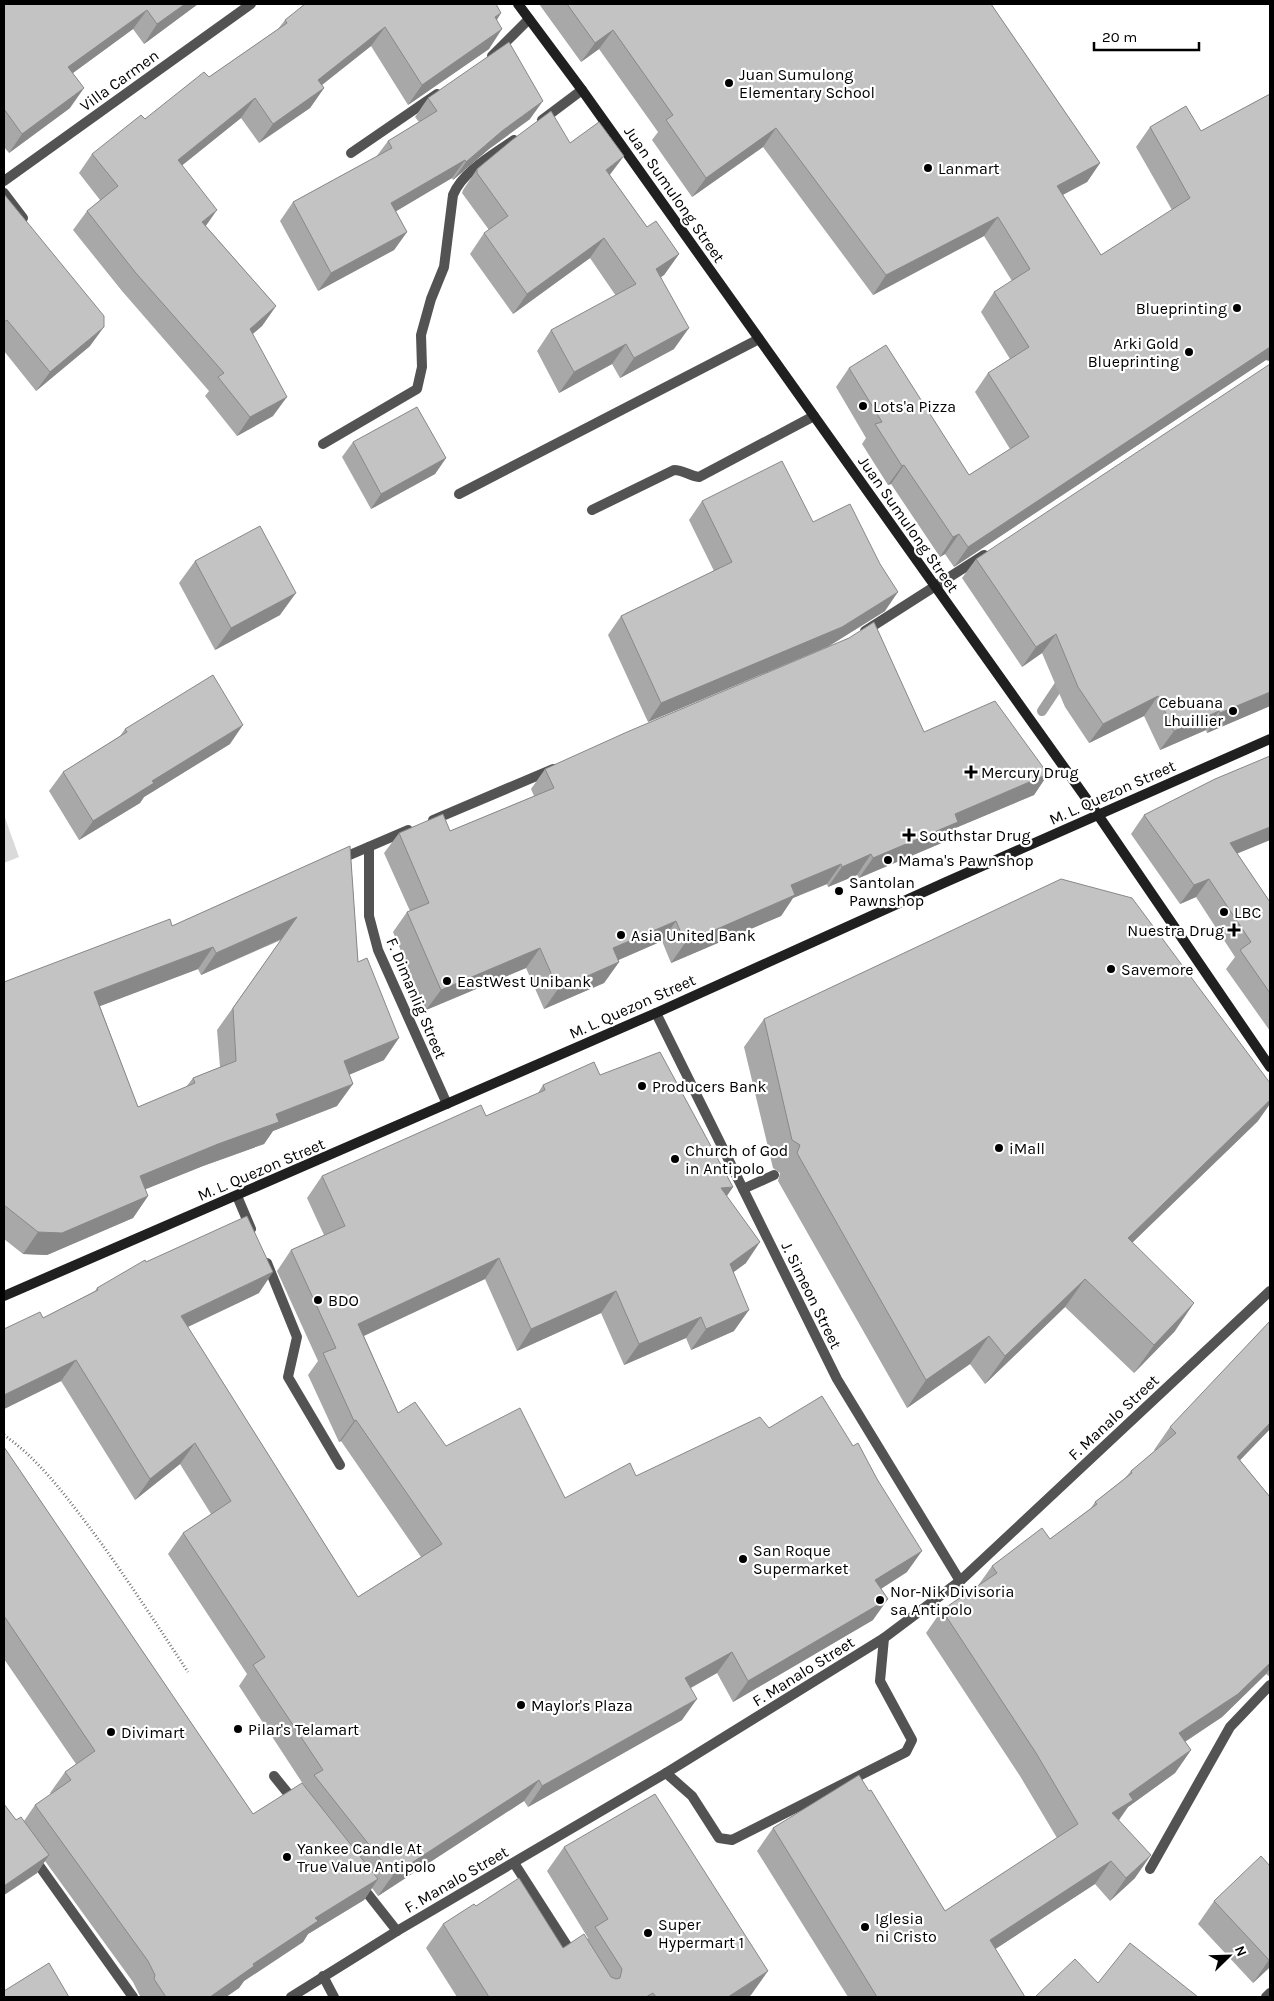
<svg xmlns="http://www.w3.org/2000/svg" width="1274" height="2001" viewBox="0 0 1274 2001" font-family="Karla,sans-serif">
  <rect width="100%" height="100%" fill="#fff"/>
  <path fill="#dadada" d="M4 815 19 857 4 863Z"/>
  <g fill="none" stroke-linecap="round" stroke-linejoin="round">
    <path stroke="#a1a1a1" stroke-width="10" d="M1042 711 1064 678"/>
    <path stroke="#757575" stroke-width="3" stroke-dasharray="1 2.5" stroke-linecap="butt" d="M4 1435C38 1459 62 1491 87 1524 123 1572 155 1622 188 1672"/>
    <g stroke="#535353" stroke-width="10">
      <path d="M4 193 23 218"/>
      <path d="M459 494 759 339"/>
      <path d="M592 510 674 470C684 470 689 476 699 477L814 416"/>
      <path d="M743 1189 774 1175"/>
      <path d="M237 1196 251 1229"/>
      <path d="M267 1263 297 1337 288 1377 340 1465"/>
      <path d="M666 1773 692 1796 719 1838 732 1840 906 1752 912 1740 880 1681 884 1638"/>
      <path d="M274 1776 295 1802"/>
      <path d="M1150 1869 1230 1727 1270 1685"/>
      <path d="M360 1884 397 1931"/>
    </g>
    <g stroke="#535353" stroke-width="10">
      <path d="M492 56 529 19"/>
      <path d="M542 120 582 90"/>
      <path d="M351 153 437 94"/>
      <path d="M4 181 251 4"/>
      <path d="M323 444 417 389 422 367 421 335 431 299 444 267 453 195C463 171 493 155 514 140"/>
      <path d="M865 631 984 555"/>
      <path d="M433 820 553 769"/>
      <path d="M369 847V916L378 950 447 1104"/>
      <path d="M338 860 408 830"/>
      <path d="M656 1013 837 1379 960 1581"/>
      <path d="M33 1857 133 1997"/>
      <path d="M514 1863 573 1955"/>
      <path d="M323 1976 334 1997"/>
      <path d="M291 1997 397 1931 666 1773 884 1638 960 1581 1270 1291"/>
      <path d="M1266 1997 1270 1993"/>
    </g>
    <g stroke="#202020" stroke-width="10">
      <path d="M518 4 582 90 1098 815 1270 1067"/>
      <path d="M4 1296 656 1013 946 882 1270 739"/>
    </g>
  </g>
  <g fill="#a8a8a8" fill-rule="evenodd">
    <path d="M4 4H198L144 44 133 29 73 73 70 108 9 153 4 147Z"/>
    <path d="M539 4H991L1100 163 1087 182 1063 195 1101 255 1172 210 1136 147 1150 127 1201 131 1270 94V361L1266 360 954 567 945 554 940 557 891 484 888 485 862 444 866 438 836 387 849 368 969 475 1010 449 975 392 988 373 1010 359 981 312 994 292 1012 281 984 236 873 295 763 147 692 197 652 140 658 132 599 49 581 62Z"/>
    <path d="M501 13 497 20 489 49 408 105 371 46 322 85 324 88 310 108 259 143 241 118 182 165 206 226 276 306 262 326 252 334 273 416 237 436 205 396 209 391 122 291 73 230 87 211 100 200 79 173 92 154 209 77 278 29 285 20Z"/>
    <path d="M428 98 530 119 489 149 453 180 452 178 396 211 407 232 394 250 318 291 280 221 293 202 376 157 388 141 419 122 415 117Z"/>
    <path d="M570 143 610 175 647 227 679 254 664 275 661 277 674 349 620 378 612 364 559 393 537 351 551 330 616 296 590 258 513 314 470 254 484 233 489 230 462 193 463 190 477 169Z"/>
    <path d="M4 194 90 346 36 391 4 351Z"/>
    <path d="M353 442 446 458 435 474 371 509 342 457Z"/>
    <path d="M702 501 813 522 885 611 829 646 648 722 608 635 621 616 714 571 689 520Z"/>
    <path d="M976 559 1270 706 1207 733 1206 730 1160 750 1144 716 1089 743 1065 707 1042 653 1022 667 962 578Z"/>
    <path d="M195 561 280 615 215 650 179 583Z"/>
    <path d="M125 729 230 744 144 797 140 803 79 840 49 791 63 772 120 736Z"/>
    <path d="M924 732 1048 774 1034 795 953 829 944 842 859 878 857 875 828 887 827 884 793 898 781 916 671 963 662 941 618 960 619 962 604 983 544 1009 526 968 426 1010 393 932 407 912 410 911 384 853 399 833 450 831 534 796 531 789 545 769Z"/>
    <path d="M1270 756V840L1237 853 1270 902V1031L1226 969 1235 957 1196 897 1180 904 1131 834 1144 815Z"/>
    <path d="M350 846 358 962 384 1060 349 1075 337 1106 273 1131 264 1144 203 1166 145 1189 148 1196 133 1218 47 1255 23 1254 4 1239V982L172 926ZM281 940 217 1030 220 1067 193 1078 186 1087 138 1107 100 1006 198 969 201 975Z"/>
    <path d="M764 1019 1258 1121 1132 1243 1175 1331 1134 1373 1065 1307 985 1384 970 1364 907 1408 778 1181 780 1173 773 1168 744 1047Z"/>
    <path d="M600 1075 733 1187 727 1196 746 1263 733 1272 734 1331 691 1350 686 1338 624 1365 601 1313 517 1351 485 1279 364 1336 398 1413 446 1446 565 1498 636 1476 769 1428 907 1572 881 1589 873 1620 733 1702 717 1673 691 1688 682 1720 528 1807 524 1801 378 1896 372 1888 364 1900 308 1934 303 1942 244 1981 239 1988 226 1997H139L140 1996 133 1982 45 1861 37 1873 4 1895V1804L16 1820 24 1821 35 1805 51 1794 50 1793 65 1772 76 1764 4 1659V1447L253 1814 305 1787 239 1686 247 1674 168 1554 183 1533 211 1514 180 1464 135 1500 61 1381 4 1409V1329L43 1318 95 1291 97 1288 146 1262 259 1293 188 1327 358 1597 421 1557 341 1441 339 1442 308 1375 318 1361 277 1271 291 1250 324 1235 307 1198 322 1176 486 1116 538 1093 543 1085Z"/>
    <path d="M1170 1427 1270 1429 1240 1460 1270 1497V1677L1266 1674 1222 1717 1185 1742 1191 1750 1175 1773 1128 1807 1118 1820 1135 1878 1110 1901 1095 1884 995 1949 1025 1997H848L757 1851 773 1828 869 1791 945 1911 1057 1838 1020 1776 926 1633 942 1610 977 1587 992 1566 1050 1539 1091 1508 1095 1502 1125 1478 1131 1471 1155 1451 1154 1450Z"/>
    <path d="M564 1847 751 1995 748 1997H457L426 1948 443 1924 476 1906 563 1948 587 1939 588 1938 547 1871Z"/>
    <path d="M1270 1866V1967L1253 1983 1198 1924 1214 1901Z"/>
  </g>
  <g fill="#888">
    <path d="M185 4H198L144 44 157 24Z"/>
    <path d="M147 10 133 29 55 86 68 67Z"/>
    <path d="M501 13 488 32 495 17Z"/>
    <path d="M385 27 371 46 304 99 318 80Z"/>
    <path d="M502 29 489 49 408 105 422 85Z"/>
    <path d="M613 30 599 49 581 62 595 43Z"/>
    <path d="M84 88 70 108 9 153 22 134Z"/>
    <path d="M324 88 310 108 259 143 273 124Z"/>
    <path d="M255 98 241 118 164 180 178 160Z"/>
    <path d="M543 101 530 119 489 149 453 180 466 162 502 131Z"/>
    <path d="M776 128 763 147 692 197 706 178Z"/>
    <path d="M624 156 609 176 606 170Z"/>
    <path d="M465 160 452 178 378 222 391 203Z"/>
    <path d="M1100 163 1087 182 1043 205 1057 186Z"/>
    <path d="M217 210 203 230 202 222Z"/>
    <path d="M998 217 984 236 873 295 886 275Z"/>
    <path d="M407 232 394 250 318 291 331 273Z"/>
    <path d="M604 238 590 258 513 314 527 294Z"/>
    <path d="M679 254 664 275 642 290 656 269Z"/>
    <path d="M276 306 262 326 236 349 250 329Z"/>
    <path d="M104 327 90 346 36 391 50 372Z"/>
    <path d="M689 328 674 349 620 378 634 358Z"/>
    <path d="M626 344 612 364 559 393 574 372Z"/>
    <path d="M1270 347V361L1266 360 954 567 968 547Z"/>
    <path d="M287 397 273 416 237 436 250 417Z"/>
    <path d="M446 458 435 474 371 509 381 494Z"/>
    <path d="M904 465 891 484 888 485 902 466Z"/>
    <path d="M959 534 945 554 940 557 953 537Z"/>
    <path d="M898 592 885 611 829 646 648 722 661 703Z"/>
    <path d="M296 593 280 615 215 650 231 628Z"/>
    <path d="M1056 634 1042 653 1022 667 1036 647Z"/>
    <path d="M1270 692V706L1207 733 1220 713Z"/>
    <path d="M1158 696 1144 716 1089 743 1103 724Z"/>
    <path d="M1219 711 1206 730 1160 750 1174 731Z"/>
    <path d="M243 725 230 744 144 797 140 803 79 840 93 821 152 781Z"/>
    <path d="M1048 774 1034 795 953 829 944 842 859 878 873 858 955 814Z"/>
    <path d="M1270 827V840L1217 862 1230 843Z"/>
    <path d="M871 854 857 875 828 887 842 867Z"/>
    <path d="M841 864 827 884 793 898 781 916 671 963 685 943 791 885Z"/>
    <path d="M1209 879 1196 897 1180 904 1194 885Z"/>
    <path d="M297 917 281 939 201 975 216 953Z"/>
    <path d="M676 921 662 941 598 969 613 948Z"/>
    <path d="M213 947 198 969 79 1014 94 992Z"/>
    <path d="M540 948 526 968 426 1010 441 990Z"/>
    <path d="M619 962 604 983 544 1009 558 989Z"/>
    <path d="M399 1038 384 1060 329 1083 344 1061Z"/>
    <path d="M353 1084 337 1106 273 1131 264 1144 203 1166 124 1198 140 1176 276 1114Z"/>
    <path d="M1270 1100V1104L1258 1121 1108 1266 1128 1238Z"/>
    <path d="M733 1187 718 1208 721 1188Z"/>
    <path d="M148 1196 133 1218 47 1255 23 1254 38 1232Z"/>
    <path d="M760 1242 746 1263 715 1286 730 1264Z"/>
    <path d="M499 1258 485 1279 344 1345 358 1324Z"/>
    <path d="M273 1272 259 1293 166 1337 181 1316Z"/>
    <path d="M1085 1279 1065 1307 985 1384 1005 1356Z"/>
    <path d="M616 1291 601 1313 517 1351 531 1329Z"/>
    <path d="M1194 1303 1175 1331 1134 1373 1154 1345Z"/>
    <path d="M749 1310 734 1331 691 1350 706 1329Z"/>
    <path d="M701 1317 686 1338 624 1365 639 1344Z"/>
    <path d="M989 1336 970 1364 907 1408 926 1380Z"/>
    <path d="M76 1360 61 1381 4 1409V1395Z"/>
    <path d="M356 1420 341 1441 339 1442 354 1421Z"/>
    <path d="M1270 1423V1429L1221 1480 1237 1457Z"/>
    <path d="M195 1443 180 1464 135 1500 150 1479Z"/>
    <path d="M922 1551 907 1572 860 1602 875 1580Z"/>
    <path d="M888 1599 873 1620 733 1702 748 1681Z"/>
    <path d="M732 1652 717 1673 670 1699 685 1678Z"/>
    <path d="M1270 1663V1668L1266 1674 1222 1717 1163 1756 1179 1733Z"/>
    <path d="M697 1699 682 1720 528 1807 542 1786Z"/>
    <path d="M1191 1750 1175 1773 1128 1807 1117 1823 1112 1813 1129 1794Z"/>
    <path d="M539 1780 524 1801 378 1896 393 1875Z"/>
    <path d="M49 1855 37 1873 4 1895V1886Z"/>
    <path d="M1151 1855 1135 1878 1110 1901 1126 1878Z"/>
    <path d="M1111 1861 1095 1884 974 1963 990 1940Z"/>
    <path d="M378 1879 364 1900 308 1934 303 1942 244 1981 239 1988 226 1997H210L253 1964 315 1918Z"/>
    <path d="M1270 1959V1967L1253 1983 1269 1960Z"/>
    <path d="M768 1971 751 1995 748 1997H728Z"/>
  </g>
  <g fill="#c3c3c3" stroke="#888" fill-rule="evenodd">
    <path d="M4 4H185L157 24 147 10 68 67 84 88 22 134 4 109Z"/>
    <path d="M305 4H496L501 13 495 17 502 29 422 85 385 27 318 80 324 88 273 124 255 98 178 160 217 210 202 222 276 306 250 329 287 397 250 417 218 377 224 373 135 272 87 211 118 186 92 154 141 115 145 119 204 72 209 77 287 23 285 20Z"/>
    <path d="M567 4H991L1100 163 1057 186 1101 255 1190 198 1150 127 1186 106 1201 131 1270 94V347L968 547 959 534 953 537 904 465 902 466 875 424 882 422 849 368 886 345 969 475 1029 437 988 373 1029 347 994 292 1030 269 998 217 886 275 776 128 706 178 666 120 673 115 613 30 595 43Z"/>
    <path d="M509 42 543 101 502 131 466 162 465 160 391 203 407 232 331 273 293 202 392 148 388 141 437 111 428 98Z"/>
    <path d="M551 111 570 143 599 122 624 156 606 170 647 227 656 221 679 254 656 269 689 328 634 358 626 344 574 372 551 330 636 284 604 238 527 294 484 233 508 216 477 173V169L512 140Z"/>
    <path d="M4 194 104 316V327L50 372 7 320 4 322Z"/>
    <path d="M1270 364V692L1220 713 1219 711 1174 731 1158 696 1103 724 1078 687 1056 634 1036 647 976 559Z"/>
    <path d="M417 407 446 458 381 494 353 442Z"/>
    <path d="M782 461 813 522 850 504 880 564 898 592 842 627 661 703 621 616 732 562 702 501Z"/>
    <path d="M260 526 296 593 231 628 195 561Z"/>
    <path d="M874 622 924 732 995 701 1048 774 955 814 958 822 873 858 871 854 842 867 841 864 791 885 795 895 685 943 676 921 613 948 619 962 558 989 540 948 441 990 407 912 429 903 399 833 443 814 450 831 554 788 545 769 627 732 849 638Z"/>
    <path d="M213 675 243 725 152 781 154 783 93 821 63 772 127 732 125 729Z"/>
    <path d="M1270 756V827L1230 843 1270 902V993L1240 950 1251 942 1209 879 1194 885 1144 815 1215 779Z"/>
    <path d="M350 846 358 962 367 958 399 1038 344 1061 353 1084 276 1114 279 1122 218 1144 140 1176 148 1196 62 1233 38 1232 4 1205V982L170 919 172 926ZM297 917 233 1008 236 1061 193 1078 195 1083 138 1107 94 992 213 947 216 953Z"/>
    <path d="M1061 879 1132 898 1270 1083V1100L1128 1238 1194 1303 1154 1345 1085 1279 1005 1356 989 1336 926 1380 797 1153 800 1145 792 1140 764 1019Z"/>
    <path d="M660 1052 733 1187 721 1188 760 1242 730 1264 749 1310 706 1329 701 1317 639 1344 616 1291 531 1329 499 1258 358 1324 398 1413 415 1402 446 1446 520 1408 565 1498 630 1463 636 1476 760 1417 769 1428 822 1396 853 1446 858 1443 877 1479 922 1551 875 1580 888 1599 748 1681 732 1652 685 1678 697 1699 542 1786 539 1780 393 1875 314 1775 323 1770 253 1665 265 1657 183 1533 231 1501 195 1443 150 1479 76 1360 4 1395V1329L40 1312 43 1318 98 1290 97 1288 145 1260 146 1262 247 1216 273 1272 181 1316 358 1597 442 1544 356 1420 354 1421 323 1353 336 1348 291 1250 345 1226 322 1176 481 1105 486 1116 545 1090 543 1085 594 1062 600 1075Z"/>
    <path d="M1270 1321V1423L1237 1457 1270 1497V1663L1238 1694 1179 1733 1191 1750 1129 1794 1133 1800 1112 1813 1151 1855 1126 1878 1111 1861 990 1940 1025 1997H877L773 1828 859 1775 869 1791 871 1790 945 1911 1078 1824 1036 1753 942 1610 997 1573 992 1566 1042 1528 1050 1539 1097 1504 1095 1502 1132 1473 1131 1471 1176 1433 1170 1427Z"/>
    <path d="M4 1447 253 1814 302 1783 378 1879 315 1918 318 1921 253 1964 254 1966 210 1997H166L154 1979 155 1975 148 1961 35 1805 71 1780 65 1772 95 1751 4 1616Z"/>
    <path d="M655 1794 768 1971 728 1997H656L653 1993 646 1997H488H489L443 1924 474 1904 476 1906 519 1878 563 1948 584 1934 611 1977 616 1979 620 1978 622 1969 595 1927 608 1919 564 1847Z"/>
    <path d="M4 1804 16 1820 21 1817 49 1855 4 1886Z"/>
    <path d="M1261 1856 1270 1866V1959L1269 1960 1214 1901Z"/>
    <path d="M1130 1943 1198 1997H1035L1075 1959 1098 1983Z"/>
    <path d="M49 1963 69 1997H4V1991Z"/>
  </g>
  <g fill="#000" stroke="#fff" stroke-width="2">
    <circle cx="729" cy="83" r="5"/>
    <circle cx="928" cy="168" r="5"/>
    <circle cx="1237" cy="308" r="5"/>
    <circle cx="1189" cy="352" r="5"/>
    <circle cx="863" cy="406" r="5"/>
    <circle cx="1233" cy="711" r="5"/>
    <path d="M968.5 764.5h5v5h5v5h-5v5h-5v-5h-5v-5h5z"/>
    <path d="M906.5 827.5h5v5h5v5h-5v5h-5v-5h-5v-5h5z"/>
    <circle cx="888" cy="860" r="5"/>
    <circle cx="839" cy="891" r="5"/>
    <circle cx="1224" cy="912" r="5"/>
    <path d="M1231.5 922.5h5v5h5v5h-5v5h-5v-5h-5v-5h5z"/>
    <circle cx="621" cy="935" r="5"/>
    <circle cx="1111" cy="969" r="5"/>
    <circle cx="447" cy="981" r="5"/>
    <circle cx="642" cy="1086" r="5"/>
    <circle cx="999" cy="1148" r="5"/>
    <circle cx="675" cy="1159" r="5"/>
    <circle cx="318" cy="1300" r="5"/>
    <circle cx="743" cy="1559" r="5"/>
    <circle cx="880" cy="1600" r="5"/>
    <circle cx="521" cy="1705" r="5"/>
    <circle cx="238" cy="1729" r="5"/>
    <circle cx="111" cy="1732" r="5"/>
    <circle cx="287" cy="1857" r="5"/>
    <circle cx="865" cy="1927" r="5"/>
    <circle cx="648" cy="1933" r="5"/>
  </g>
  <g text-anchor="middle" stroke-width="4.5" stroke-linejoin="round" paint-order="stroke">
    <g font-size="16" fill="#000" stroke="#fff" text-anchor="start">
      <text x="739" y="80">Juan Sumulong<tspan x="739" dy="18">Elementary School</tspan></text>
      <text x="938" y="174">Lanmart</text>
      <text x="1227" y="314" text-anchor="end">Blueprinting</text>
      <text x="1179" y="349" text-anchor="end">Arki Gold<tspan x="1179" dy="18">Blueprinting</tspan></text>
      <text x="873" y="412">Lots'a Pizza</text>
      <text x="1223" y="708" text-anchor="end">Cebuana<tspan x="1223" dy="18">Lhuillier</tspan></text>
      <text x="981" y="778">Mercury Drug</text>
      <text x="919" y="841">Southstar Drug</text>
      <text x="898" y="866">Mama's Pawnshop</text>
      <text x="849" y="888">Santolan<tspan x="849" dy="18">Pawnshop</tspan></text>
      <text x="1234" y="918">LBC</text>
      <text x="1224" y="936" text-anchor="end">Nuestra Drug</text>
      <text x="631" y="941">Asia United Bank</text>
      <text x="1121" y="975">Savemore</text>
      <text x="457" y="987">EastWest Unibank</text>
      <text x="652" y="1092">Producers Bank</text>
      <text x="1009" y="1154">iMall</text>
      <text x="685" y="1156">Church of God<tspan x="685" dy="18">in Antipolo</tspan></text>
      <text x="328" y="1306">BDO</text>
      <text x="753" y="1556">San Roque<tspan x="753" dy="18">Supermarket</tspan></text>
      <text x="890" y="1597">Nor-Nik Divisoria<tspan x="890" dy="18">sa Antipolo</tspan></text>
      <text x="531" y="1711">Maylor's Plaza</text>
      <text x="248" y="1735">Pilar's Telamart</text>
      <text x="121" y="1738">Divimart</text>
      <text x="297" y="1854">Yankee Candle At<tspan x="297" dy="18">True Value Antipolo</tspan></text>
      <text x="875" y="1924">Iglesia<tspan x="875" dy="18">ni Cristo</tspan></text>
      <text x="658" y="1930">Super<tspan x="658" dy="18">Hypermart 1</tspan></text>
    </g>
    <g font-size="16" fill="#000" stroke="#fff">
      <text transform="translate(119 80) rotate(-36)" y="6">Villa Carmen</text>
      <text transform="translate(675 194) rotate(55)" y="6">Juan Sumulong Street</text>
      <text transform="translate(909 524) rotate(55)" y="6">Juan Sumulong Street</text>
      <text transform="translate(1112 792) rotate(-24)" y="6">M. L. Quezon Street</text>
      <text transform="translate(417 998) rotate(67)" y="6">F. Dimanlig Street</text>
      <text transform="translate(632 1006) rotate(-24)" y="6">M. L. Quezon Street</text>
      <text transform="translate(261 1169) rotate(-23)" y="6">M. L. Quezon Street</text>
      <text transform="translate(812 1295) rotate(64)" y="6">J. Simeon Street</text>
      <text transform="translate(1113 1417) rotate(-43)" y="6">F. Manalo Street</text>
      <text transform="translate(803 1671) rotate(-32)" y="6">F. Manalo Street</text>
      <text transform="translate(456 1879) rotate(-30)" y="6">F. Manalo Street</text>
    </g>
  </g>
  <rect width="1274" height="2001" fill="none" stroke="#000000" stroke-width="10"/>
  <g transform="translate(1229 1956) rotate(67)" stroke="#ffffff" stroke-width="4" paint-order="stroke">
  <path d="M0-4L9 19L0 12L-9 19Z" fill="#000000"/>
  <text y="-8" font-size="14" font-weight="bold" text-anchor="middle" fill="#000000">N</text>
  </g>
  <path d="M1094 42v8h105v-8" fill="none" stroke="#000000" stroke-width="2.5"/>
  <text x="1102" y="42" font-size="15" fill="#000000" stroke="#ffffff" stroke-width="4" paint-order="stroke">20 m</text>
</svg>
